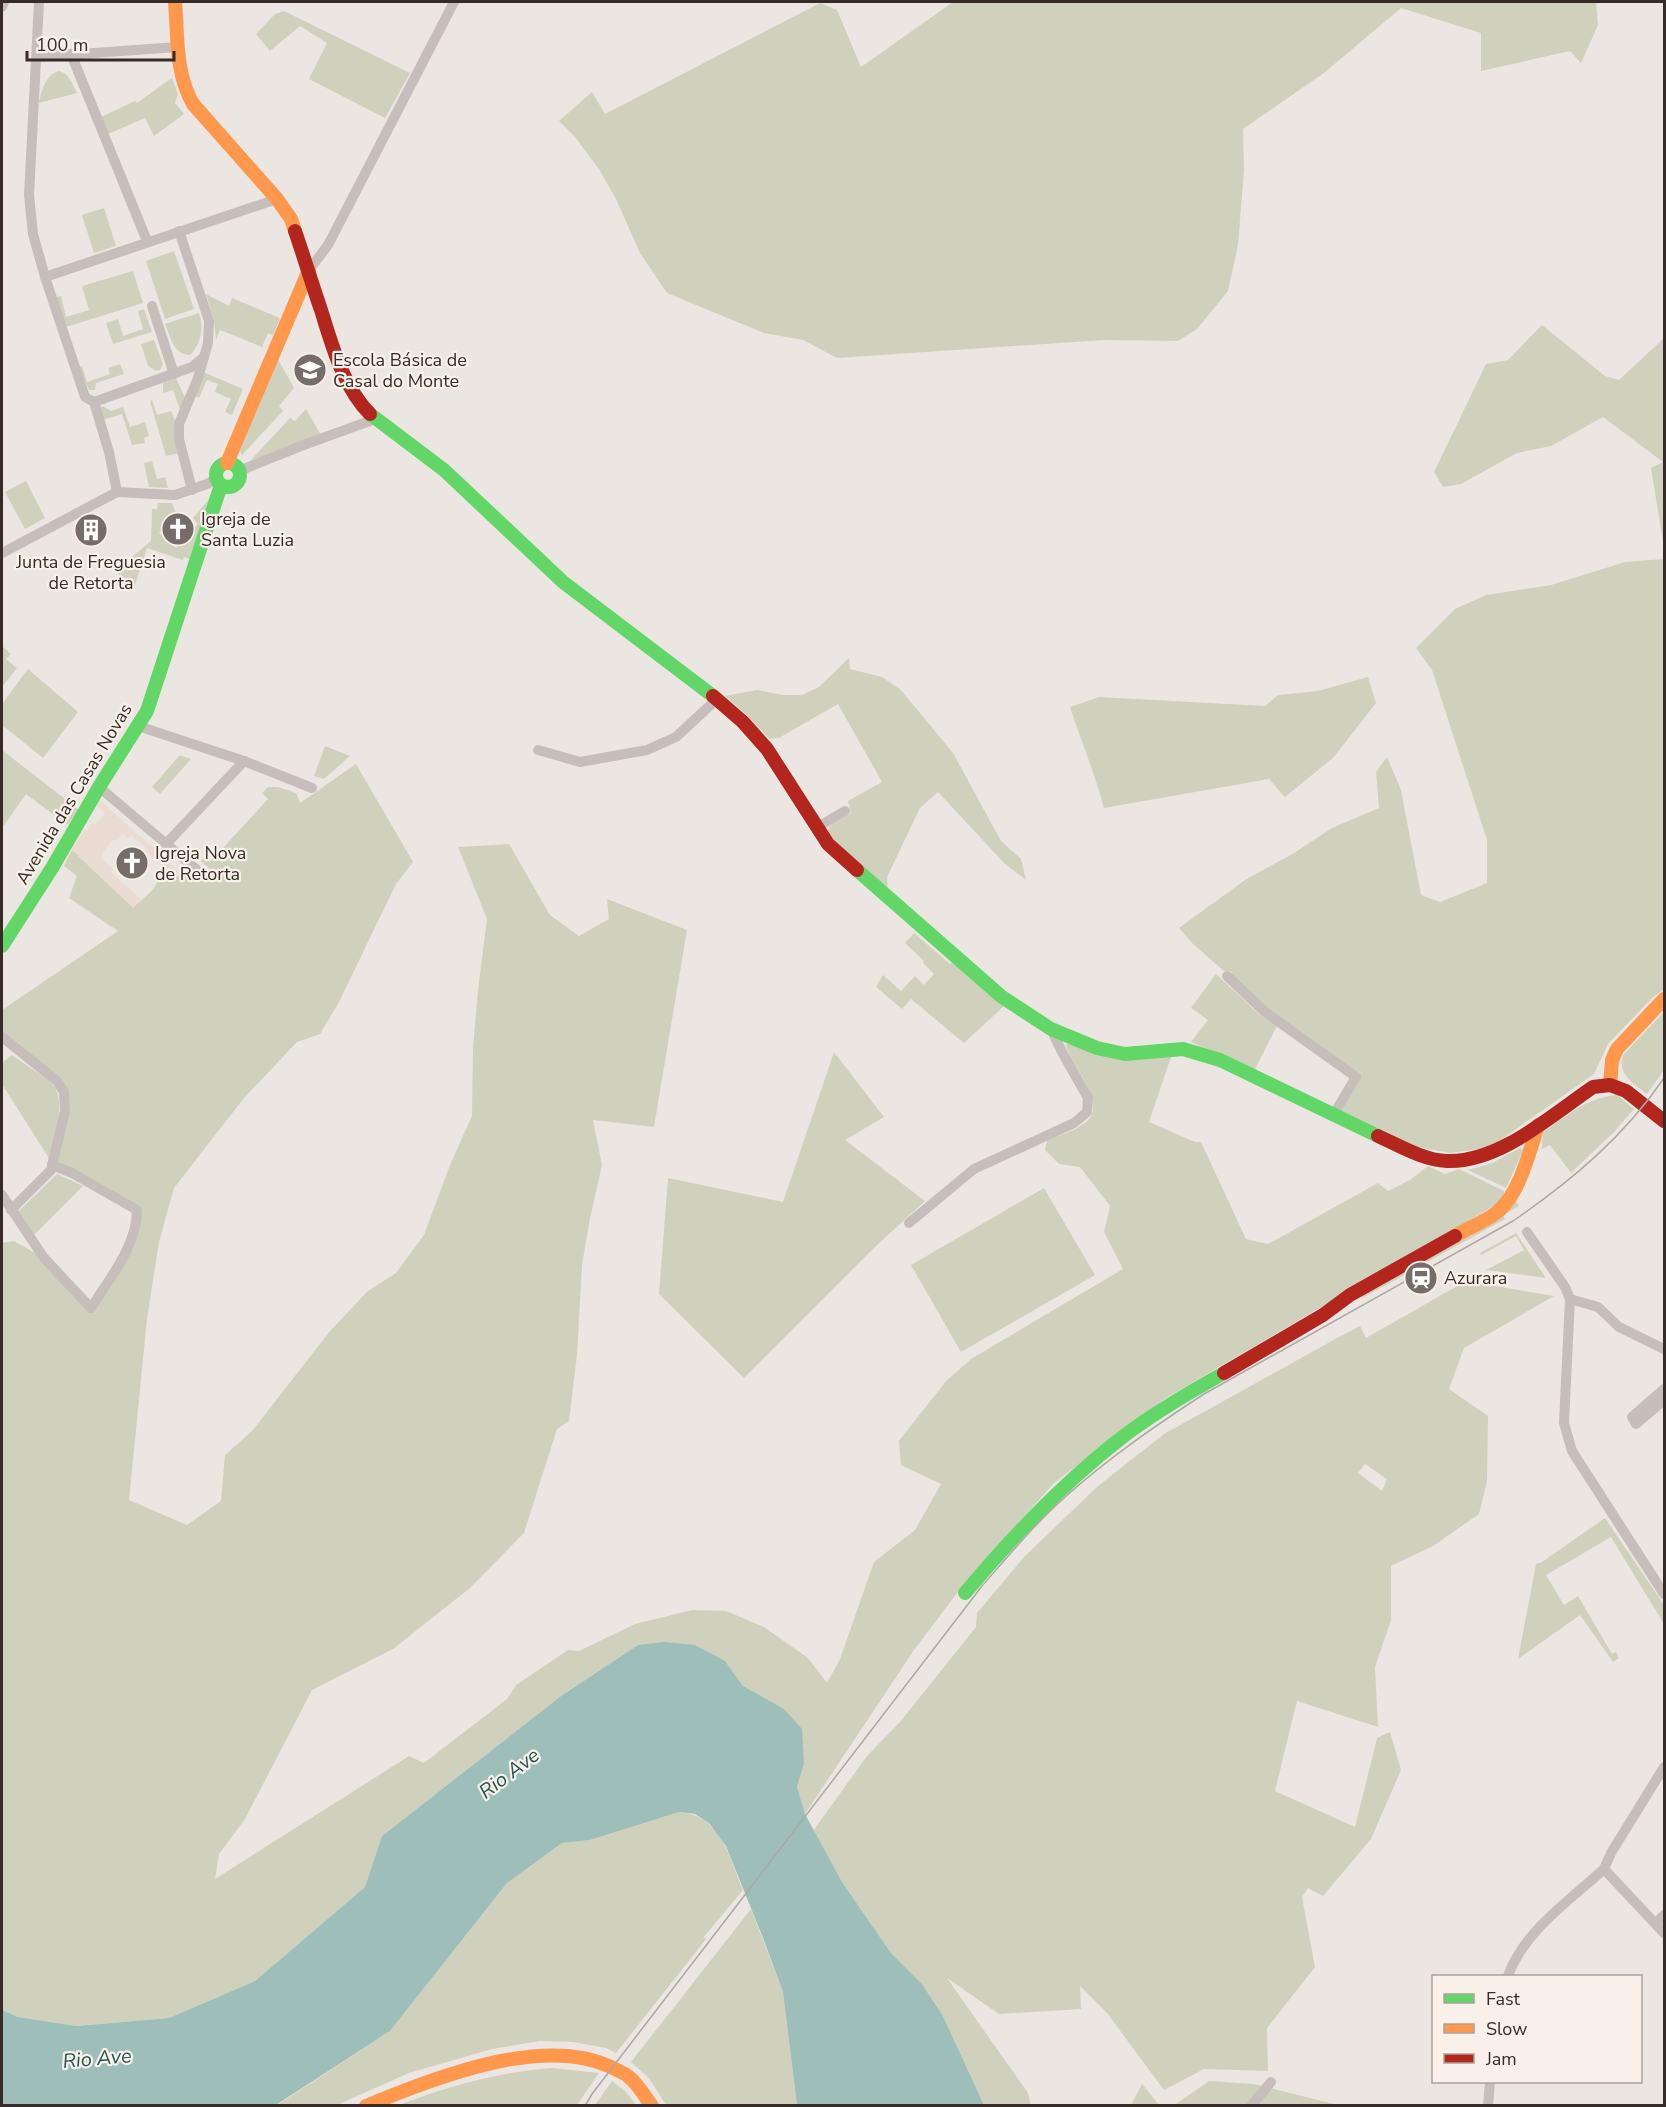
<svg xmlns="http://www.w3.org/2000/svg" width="1666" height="2107" viewBox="0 0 1666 2107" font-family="'Nunito Sans',sans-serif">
  <rect width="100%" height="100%" fill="#ece6e2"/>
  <g fill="#cfd1bc" fill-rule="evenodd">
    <path d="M953 2H1596L1598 25 1581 63 1570 51 1481 71V33L1401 8 1324 73 1243 129 1244 170 1238 245 1228 291 1197 329 1178 341 1103 340 837 358 803 340 764 333 667 293 640 253 616 199 599 169 575 137 559 121 592 92 605 114 820 3 837 10 861 67Z"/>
    <path d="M284 11 410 73 385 118 309 79 327 43 300 26 270 51 256 34 275 14Z"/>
    <path d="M59 71C69 73 72 84 77 93L39 103C42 90 45 75 59 71Z"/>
    <path d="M172 78 178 94 175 103 184 114 154 136 145 118 108 134 101 117 135 101 137 103Z"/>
    <path d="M104 208 116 246 94 253 82 215Z"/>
    <path d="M174 251 194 309 165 319 146 261Z"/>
    <path d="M133 271 143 303 66 327 56 297 61 296 66 317 89 310 82 286Z"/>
    <path d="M206 294 229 306 232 298 280 318 273 335 268 333 262 347 220 330 216 340 214 320Z"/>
    <path d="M144 309 152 332 113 344 106 323 118 319 123 336 143 329 138 311Z"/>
    <path d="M199 313C204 327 201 345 190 355 173 354 171 338 165 324Z"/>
    <path d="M1542 325 1605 376 1619 380 1663 339 1664 341V548L1651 468 1663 462 1603 417 1551 446 1517 453 1461 484 1443 487 1434 472 1486 364 1508 360Z"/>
    <path d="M154 340 163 364 160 370 156 371 148 366 141 344Z"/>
    <path d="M278 359 294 388 279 406 283 411 242 455 240 451Z"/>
    <path d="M120 364 124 374 96 383 95 390H89L79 367 82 366 87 382 110 374 108 368Z"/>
    <path d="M203 372 243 389 232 415 225 412 231 399 215 392 218 384 207 380 199 398 194 395Z"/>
    <path d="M176 378 187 402 181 413 173 390 163 393V383Z"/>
    <path d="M152 400 157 415 171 411 176 423 180 453 166 456 150 401Z"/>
    <path d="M103 406 111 411 123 407 130 427 145 422 149 436 144 438 145 443 132 445 122 414 103 420 100 408Z"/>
    <path d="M306 409 321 435 250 461 290 418 295 421Z"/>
    <path d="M152 461 157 479 165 477 168 488 149 487 144 463Z"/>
    <path d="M26 481 45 518 25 529 5 492Z"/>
    <path d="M210 498 190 559 184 557 183 560 147 548 134 588 115 571 151 541 152 509H157L158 503H172L176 513 159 533 176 548 198 524 193 518Z"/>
    <path d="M1664 559V989L1652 998 1608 1044 1594 1074 1499 1141 1479 1149 1451 1153 1417 1147 1342 1111 1361 1076 1267 1010 1233 978 1231 971H1224L1193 944 1179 928 1245 880 1294 853 1332 828 1379 808 1376 772 1387 757 1401 790 1421 895 1440 902 1487 883V840L1432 670 1416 648 1455 609 1486 595 1551 585 1625 562Z"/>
    <path d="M2 646 11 654 6 659 17 668 2 687Z"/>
    <path d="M849 658 850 669 882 677 901 690 953 753 1001 841 1021 859 1026 880 1005 864 938 792 920 808 887 877 888 890 837 843 827 832 830 826 851 813 848 801 882 782 838 704 779 738 770 739 747 715 725 696 757 690 783 695H802L819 687Z"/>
    <path d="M28 669 78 712 43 758 2 725V704Z"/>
    <path d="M1368 677 1376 703 1333 758 1285 797 1269 779 1104 808C1095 774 1081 741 1070 707L1099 697 1265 706 1278 695 1318 691Z"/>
    <path d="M325 746 350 756 324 779 314 776Z"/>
    <path d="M2 750 79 810 67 825 26 794 2 828Z"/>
    <path d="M180 755 191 759 160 794 152 787Z"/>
    <path d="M356 764 413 862 396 884 338 1004 320 1034 297 1042 244 1098 174 1188 159 1242 147 1319 129 1500 187 1525 221 1501 225 1455 252 1431 330 1331 368 1291 396 1273 424 1235 450 1165 472 1116 473 1048 478 990 487 919 458 847 509 844 550 915 579 936 609 919 607 899 687 930 654 1127 593 1120 602 1165 590 1218 582 1265 577 1355 569 1421 557 1429 524 1533 470 1588 393 1649 312 1690 245 1819 219 1854 215 1879 409 1756 424 1763 507 1699 516 1685 568 1650 579 1651 635 1624 692 1610 726 1611 764 1627 808 1658 827 1683 840 1659 874 1562 915 1530 941 1484 901 1465 899 1441 946 1381 971 1359 1123 1269 1104 1232 1110 1206 1080 1167 1059 1164 1045 1150 1047 1141C1059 1135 1075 1131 1086 1122 1109 1103 1071 1067 1066 1045L1070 1043 1171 1057 1149 1122 1195 1142H1201L1246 1239 1268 1244 1378 1183 1388 1191 1410 1180 1428 1166 1445 1174 1459 1169 1504 1191V1200L1166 1398 1054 1483 964 1584 914 1650 805 1814 797 1787 804 1764 784 1710 743 1686 725 1661 638 1645 561 1696 382 1836 365 1887 255 1981 169 2018 77 2026 18 2017 2 2010V1243L14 1241 44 1258 91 1308 127 1252 137 1211 52 1165 64 1092 2 1033V1010L118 931 69 898 77 876 64 866 72 850 134 907C141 899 154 892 157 882L169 870 177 877 181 873 190 881 210 869 201 861 204 858 210 862 268 799 262 793 268 787H278L296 793 300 803Z"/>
    <path d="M914 933 950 964 953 961 1004 1006 964 1043 911 999 902 1009 876 987 883 975 901 991 915 976 924 985 934 974 923 963 924 961 905 943Z"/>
    <path d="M1216 974 1260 1015 1277 1026 1254 1071 1191 1042 1208 1020 1191 1008Z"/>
    <path d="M1664 1012V1070L1647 1094C1634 1084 1615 1073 1624 1054Z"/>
    <path d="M834 1052 884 1117 845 1140 925 1201 875 1247 744 1378 659 1294 668 1178 783 1202Z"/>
    <path d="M12 1055C24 1064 45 1076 54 1086 66 1103 54 1141 50 1160L2 1084V1063Z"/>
    <path d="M1617 1095 1634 1109 1614 1132 1571 1173 1550 1145 1542 1149 1543 1132C1568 1115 1586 1098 1617 1095Z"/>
    <path d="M1520 1148 1524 1149 1506 1188 1468 1170 1492 1163Z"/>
    <path d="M57 1174 83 1186 33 1236 18 1212Z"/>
    <path d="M1044 1188 1095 1275 961 1352 911 1265Z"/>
    <path d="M1513 1196 1519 1206 1503 1215 1505 1219 1422 1265 1420 1261 1408 1267 1410 1272 1362 1298 1360 1294Z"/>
    <path d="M1516 1233 1546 1278 1486 1270 1524 1250 1516 1236 1481 1255 1480 1253Z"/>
    <path d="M1466 1281 1554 1296 1464 1348 1449 1389 1488 1416 1487 1481 1479 1514 1433 1546 1391 1566V1620L1375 1667 1378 1727 1297 1701 1275 1791 1355 1827 1377 1738 1390 1732 1401 1770 1371 1839 1323 1896 1308 1888 1302 1897 1315 1967 1267 2028 1268 2071 1204 2069 1164 2090 1107 2013 1080 1986 1081 2009 999 2014 947 1978 1028 2093 1031 2105H984L943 2016 922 1984 891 1953 842 1882 813 1831 867 1756 900 1722 976 1627 977 1613 1024 1557 1098 1486 1164 1434 1339 1337 1360 1326 1366 1338ZM1365 1464 1387 1479 1382 1491 1358 1473Z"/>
    <path d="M1605 1518 1664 1605V1624L1611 1537 1546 1575 1564 1605 1578 1596 1612 1654 1616 1652 1619 1658 1613 1662 1580 1615 1518 1659 1536 1564 1542 1562Z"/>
    <path d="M679 1812C723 1817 728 1855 743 1890L703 1938H707L616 2053 606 2048 573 2042 540 2041 492 2049 409 2073 337 2105 276 2106 390 2031 507 1883 562 1843 590 1840Z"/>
    <path d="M751 1909 783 1992 797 2105H666L649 2078 631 2062Z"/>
    <path d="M552 2068 599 2073 577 2105H399C449 2086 499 2072 552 2068Z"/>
    <path d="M612 2081 625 2091 636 2105H595Z"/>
    <path d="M1209 2081 1254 2084 1338 2105 1173 2106Z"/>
    <path d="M1142 2084 1159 2105H1131Z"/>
  </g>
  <path fill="#eadcd2" d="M100 800 181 873 177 877 169 870 162 878 157 872 162 867 146 851 147 849 131 835 128 838 123 834 118 840H113L102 853V858L113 870 111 872 141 899 133 908 72 850 84 830H88L92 823 95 825 105 814 97 805Z"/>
  <path fill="#9ebeba" d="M664 1642 695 1645 725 1661 743 1686 784 1709 802 1729 804 1764 797 1787 805 1814 842 1882 891 1953 922 1984 943 2016 984 2105H797L783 1992 763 1938 726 1846 710 1824 695 1814 679 1812 590 1840 562 1843 507 1883 390 2031 276 2105H2V2010L18 2017 77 2026 169 2018 255 1981 365 1887 382 1836 561 1696 638 1645Z"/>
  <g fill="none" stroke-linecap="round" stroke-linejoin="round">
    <g stroke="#c6beba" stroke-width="10">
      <path d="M39 2 29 195 33 234 45 277 85 397 94 402 109 452 117 492"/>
      <path d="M2 7 4 2"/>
      <path d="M71 54 147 241"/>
      <path d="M38 57 177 47"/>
      <path d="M179 231 209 321 208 343 198 378 179 424V439L192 490"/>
      <path d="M309 270 328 245 454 2"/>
      <path d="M45 277 277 199"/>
      <path d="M152 306 174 374"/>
      <path d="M94 402 192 367 204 357"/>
      <path d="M239 471 301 446 375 419"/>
      <path d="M2 553 117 492 175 495 207 484 217 478"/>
      <path d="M138 726 244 761 312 788"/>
      <path d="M538 750 580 762 647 750 676 737 717 699"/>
      <path d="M99 787 196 869"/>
      <path d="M818 827 845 811"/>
      <path d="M166 844 244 761"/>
      <path d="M1227 976 1265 1012 1356 1077 1334 1114"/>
      <path d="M2 1037 57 1081 64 1092 65 1111 51 1170 11 1210"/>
      <path d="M2 1195 44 1258 91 1308C109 1279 137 1246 137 1210L72 1173 52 1165"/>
      <path d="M909 1223 974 1169 1074 1123 1087 1112 1088 1098 1062 1052 1051 1029"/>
      <path d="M1527 1232 1565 1287 1570 1299 1564 1423 1572 1451 1664 1594"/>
      <path d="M1570 1299 1598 1307 1619 1327 1664 1349"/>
      <path d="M1664 1389 1632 1417 1636 1424 1662 1402 1664 1390"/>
      <path d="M1604 1869 1664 1933"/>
      <path d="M1656 1923 1664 1915"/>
      <path d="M1508 1976C1524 1931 1569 1901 1604 1869L1611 1853 1664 1767"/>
      <path d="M1251 2106 1271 2082"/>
      <path d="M1488 2106 1490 2082"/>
    </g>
    <g stroke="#63d668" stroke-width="14">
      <path d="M370 414 444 470 563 582 713 696"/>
      <circle cx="228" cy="475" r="12"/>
      <path d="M857 870 1002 997 1051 1029 1097 1048 1125 1054 1183 1049 1220 1060 1378 1136"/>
      <path d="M2 946 52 868 99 787 147 711 221 485"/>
      <path d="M965 1593C1012 1537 1062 1484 1120 1439 1152 1414 1188 1393 1224 1373"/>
    </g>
    <g stroke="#ff974d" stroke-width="14">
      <path d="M175 2C178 38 175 72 193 104L277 199 291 219 295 231"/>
      <path d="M227 463 309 270"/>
      <path d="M1610 1085 1612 1060 1617 1049 1664 999"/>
      <path d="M1455 1236C1468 1228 1484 1222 1496 1213 1519 1196 1530 1151 1538 1125"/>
      <path d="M366 2106C433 2079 544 2033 613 2068 618 2071 625 2073 629 2077 638 2084 645 2097 652 2106"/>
    </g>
    <g stroke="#b3261e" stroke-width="14">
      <path d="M295 231C304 257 312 284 321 310 332 345 343 387 370 414"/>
      <path d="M713 696 743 722 767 749 828 844 857 870"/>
      <path d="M1378 1136C1400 1146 1423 1160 1447 1161 1499 1163 1552 1115 1593 1087L1610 1085 1626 1091 1664 1121"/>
      <path d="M1224 1373 1323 1315 1350 1295 1455 1236"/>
    </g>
    <path stroke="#ada7a5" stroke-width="1.5" d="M585 2106 592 2094 982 1586C1008 1556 1034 1525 1064 1498 1107 1459 1155 1426 1204 1394L1513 1221C1571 1181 1624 1137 1664 1078"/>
  </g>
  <defs>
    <symbol id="school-disc" viewBox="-11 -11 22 22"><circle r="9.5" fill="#766c6a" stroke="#f9f0e9"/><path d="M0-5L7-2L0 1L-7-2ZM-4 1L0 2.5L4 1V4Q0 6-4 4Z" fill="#fff"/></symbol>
    <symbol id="church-disc" viewBox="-11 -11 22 22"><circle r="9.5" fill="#766c6a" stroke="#f9f0e9"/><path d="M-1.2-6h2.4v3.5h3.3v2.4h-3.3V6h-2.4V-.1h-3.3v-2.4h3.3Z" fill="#fff"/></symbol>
    <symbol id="building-disc" viewBox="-11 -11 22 22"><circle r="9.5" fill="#766c6a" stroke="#f9f0e9"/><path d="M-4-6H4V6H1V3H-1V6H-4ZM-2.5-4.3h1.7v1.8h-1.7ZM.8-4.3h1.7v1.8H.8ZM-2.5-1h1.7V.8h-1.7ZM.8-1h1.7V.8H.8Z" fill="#fff"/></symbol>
    <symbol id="station-disc" viewBox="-11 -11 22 22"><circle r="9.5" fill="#766c6a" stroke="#f9f0e9"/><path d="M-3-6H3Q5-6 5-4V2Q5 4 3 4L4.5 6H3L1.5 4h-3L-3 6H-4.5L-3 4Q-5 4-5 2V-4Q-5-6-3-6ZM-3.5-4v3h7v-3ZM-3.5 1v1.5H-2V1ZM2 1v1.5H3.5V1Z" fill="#fff"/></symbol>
  </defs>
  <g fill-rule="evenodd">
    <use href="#school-disc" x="291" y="351" width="38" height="38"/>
    <use href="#church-disc" x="159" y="510" width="38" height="38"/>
    <use href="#building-disc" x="72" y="511" width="38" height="38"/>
    <use href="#church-disc" x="113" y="844" width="38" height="38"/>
    <use href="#station-disc" x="1402" y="1259" width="38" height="38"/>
  </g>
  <g text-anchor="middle" stroke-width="4.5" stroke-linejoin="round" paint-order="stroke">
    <g font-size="18" fill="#362b29" stroke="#f9f0e9" text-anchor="start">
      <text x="333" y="366">Escola Básica de<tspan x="333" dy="21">Casal do Monte</tspan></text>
      <text x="201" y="525">Igreja de<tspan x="201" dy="21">Santa Luzia</tspan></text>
      <text x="91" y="568" text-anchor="middle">Junta de Freguesia<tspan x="91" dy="21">de Retorta</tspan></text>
      <text x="155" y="859">Igreja Nova<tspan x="155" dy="21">de Retorta</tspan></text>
      <text x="1444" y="1284">Azurara</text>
    </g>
    <g font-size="18" fill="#362b29" stroke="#f9f0e9">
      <text transform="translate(74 794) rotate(-59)" y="6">Avenida das Casas Novas</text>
    </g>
    <g font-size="20" font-style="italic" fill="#205653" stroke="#f9f0e9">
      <text transform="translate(509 1773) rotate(-37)" y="7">Rio Ave</text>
      <text transform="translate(97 2058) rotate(-5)" y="7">Rio Ave</text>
    </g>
  </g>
  <rect width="1666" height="2107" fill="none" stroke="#362b29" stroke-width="6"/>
  <rect x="1432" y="1975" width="210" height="108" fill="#f9f0e9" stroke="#aba19c" stroke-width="1.5"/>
  <rect x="1444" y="1994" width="30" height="9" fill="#63d668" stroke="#aba19c" stroke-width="1.5"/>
  <text x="1486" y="2005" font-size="18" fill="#362b29">Fast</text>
  <rect x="1444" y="2024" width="30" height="9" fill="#ff974d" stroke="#aba19c" stroke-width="1.5"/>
  <text x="1486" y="2035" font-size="18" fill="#362b29">Slow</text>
  <rect x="1444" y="2054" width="30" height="9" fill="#b3261e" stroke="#aba19c" stroke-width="1.5"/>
  <text x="1486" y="2065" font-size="18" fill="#362b29">Jam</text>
  <path d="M27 51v9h147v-9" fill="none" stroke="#362b29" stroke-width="3"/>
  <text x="36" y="51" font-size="18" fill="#362b29" stroke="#f9f0e9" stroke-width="4.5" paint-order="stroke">100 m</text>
</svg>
